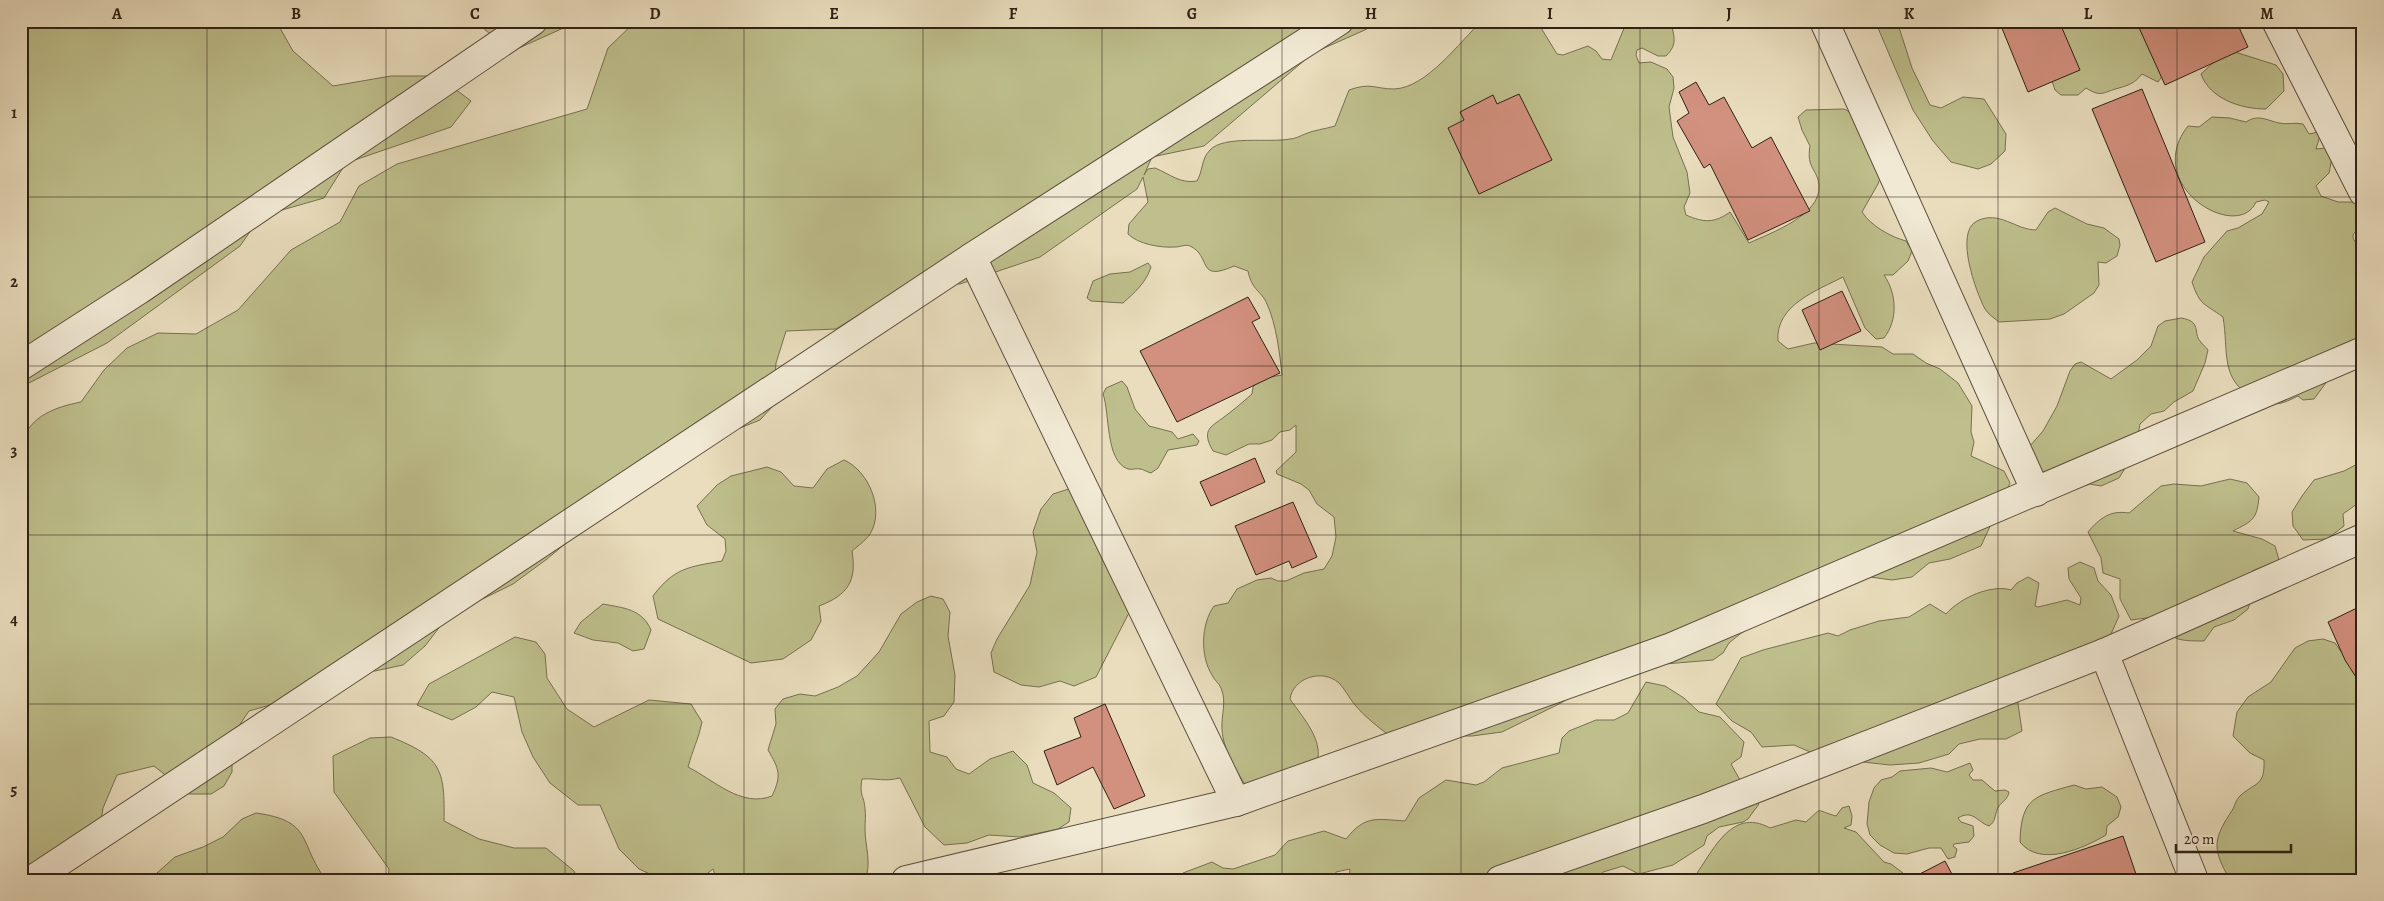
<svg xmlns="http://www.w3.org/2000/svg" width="2384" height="901" viewBox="0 0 2384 901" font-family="Alegreya,serif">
  <rect width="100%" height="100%" fill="#e9ddbd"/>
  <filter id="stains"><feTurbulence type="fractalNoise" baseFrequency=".004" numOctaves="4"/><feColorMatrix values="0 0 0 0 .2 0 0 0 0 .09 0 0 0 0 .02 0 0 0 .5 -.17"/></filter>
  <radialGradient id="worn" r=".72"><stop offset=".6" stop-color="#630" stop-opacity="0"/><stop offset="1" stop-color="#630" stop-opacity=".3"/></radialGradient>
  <g fill="#bebf8c" stroke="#777050">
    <path d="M21 21H276L293 51 333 86 391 76H438L471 101 451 127 346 163 324 198 261 216 240 246 107 343 21 387Z"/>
    <path d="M475 21H579L519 48 490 34Z"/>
    <path d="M636 21H1374L1367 29 1313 53 1204 146 1152 157 1144 175 1148 169 1155 168C1170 174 1180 184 1197 181 1203 171 1201 159 1210 150 1224 135 1270 143 1290 139 1295 139 1300 136 1305 134 1314 130 1325 129 1335 126L1349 90C1371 82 1375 89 1394 89 1427 88 1460 41 1482 21H1534L1538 23 1557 54 1563 55 1588 46 1596 51 1602 59 1611 60 1627 21H1671C1673 36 1679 43 1666 56H1658L1642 48 1637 50 1636 55 1639 63 1651 62 1667 69 1673 77 1674 88 1669 107 1673 137 1687 172 1690 193 1684 207 1686 215C1704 223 1715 223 1730 212L1749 243C1771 233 1821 215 1819 186 1818 169 1806 169 1810 146L1802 130 1798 117 1806 110 1844 109 1850 112 1888 157 1878 184 1862 212C1871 226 1891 237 1906 241L1912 251 1908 261 1893 275H1884C1897 294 1898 320 1884 338L1876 339 1865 328 1843 277C1818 290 1775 305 1778 341L1788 349 1814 343 1882 347 1893 354H1913L1926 363 1940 369 1958 383 1972 406 1971 432 1974 442 1971 456 2004 471 2010 483 1981 546 1950 559 1929 563 1912 577 1892 580 1870 577 1813 594 1782 615 1758 622 1740 634 1729 643 1723 653 1713 660 1665 664 1599 680 1561 703 1502 732 1472 736H1390C1378 727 1365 717 1355 705 1349 698 1345 689 1339 683 1322 668 1293 678 1290 699 1303 718 1327 743 1315 767L1252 795C1240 777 1223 752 1222 729 1221 716 1227 701 1221 688 1219 683 1214 680 1212 675 1200 656 1201 624 1214 606L1228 603 1237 589 1257 580 1271 578 1278 581H1286L1304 573 1324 569 1332 556 1336 537 1334 517 1317 504 1309 490 1301 484 1277 474 1276 471 1296 452V425L1290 430 1280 432 1272 440 1260 444H1249L1226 455 1213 451C1200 428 1212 427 1228 414 1236 408 1244 401 1252 394L1253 387 1260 379 1282 375C1280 355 1276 323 1267 304 1261 290 1252 291 1248 271L1234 266C1196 283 1212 256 1190 246 1186 244 1180 247 1175 247 1160 248 1138 244 1128 234L1129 224 1148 202 1143 177 1137 189 1040 257 960 284 913 281 836 329 786 331 776 363 773 406 760 420 740 428 716 431 693 437 547 559 513 584 448 616 425 646 403 665 375 671 343 667 277 703 249 711 232 736V772L224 786 211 794H189L154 766 117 775 103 808 98 839 78 867 55 880H21V443C31 415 56 407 81 402L104 370 127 348 158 333 196 334 238 310 291 250 340 222 359 186 397 164 587 109 608 48Z"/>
    <path d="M1875 21H1897L1912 68 1930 105 1941 108 1963 97 1984 99 2006 134 2005 151 1991 164 1978 169 1951 162 1933 141 1913 110Z"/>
    <path d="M2057 21H2154L2164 74 2158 82 2142 74C2135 83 2129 85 2119 88 2103 92 2102 98 2086 88L2078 95H2061L2055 90 2052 81Z"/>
    <path d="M2235 52 2276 65 2283 74 2284 91 2266 109C2241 109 2210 99 2201 74L2215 61Z"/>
    <path d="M2212 117 2230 118 2246 122C2258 114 2266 120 2279 123 2286 125 2295 122 2303 124L2309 134 2318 132 2320 136 2316 149 2326 148 2332 158 2329 173 2316 186 2321 196 2338 202H2363C2363 207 2364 214 2363 219 2360 235 2342 231 2363 250V365L2331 376 2314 399 2303 400 2298 396C2280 405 2274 407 2255 398 2219 381 2229 351 2223 317 2204 303 2200 306 2192 282L2204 257 2227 231 2238 228 2262 214 2269 202 2265 200 2256 202C2238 243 2141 186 2188 126L2199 127Z"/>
    <path d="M2055 208 2087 224 2104 228 2119 239 2120 245 2117 256 2106 263 2098 262 2099 285 2094 293 2064 314 2050 319 1999 322C1994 318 1988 314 1985 309 1976 292 1954 232 1977 221 1999 210 2016 230 2036 230L2048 212Z"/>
    <path d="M1148 263 1151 267C1146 283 1134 293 1123 303L1091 301 1087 298 1093 281 1110 274 1130 272Z"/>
    <path d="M2181 318C2202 321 2193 333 2200 341 2202 344 2205 346 2208 350L2205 363 2193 391 2174 402 2164 411 2151 414 2140 424 2138 435 2125 463 2124 470 2119 478 2101 486 2090 484 2053 497 2029 447 2043 431 2057 406 2070 371 2075 364 2081 362 2111 379 2137 360 2151 346 2158 326 2165 321Z"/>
    <path d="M1122 381 1127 387 1135 409 1149 426 1172 432 1178 439 1193 434 1199 441 1197 445 1168 450 1158 468 1151 473C1147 472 1143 469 1140 469 1136 468 1133 470 1128 469 1105 461 1110 413 1103 394L1106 388Z"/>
    <path d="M844 460C869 471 885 510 870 534 866 540 858 546 852 551 857 581 848 595 819 606L821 621 811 640 783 659 751 663 658 619 653 596C674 568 688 567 722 561L726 551 725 539 707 525 697 506 717 485 731 476 767 467 781 472 794 486 813 488 827 469Z"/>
    <path d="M2363 461V502L2361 501 2343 514 2344 526 2327 539 2303 540 2293 526 2292 512 2302 496 2314 480 2344 471Z"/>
    <path d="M2230 479 2247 483 2259 497C2257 520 2252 521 2233 531L2262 539 2275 546 2279 560 2252 571 2248 578 2252 596 2248 609 2234 620 2214 627 2204 641C2175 641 2172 640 2154 617L2131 620 2120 599V579L2103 573 2101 558 2088 532C2100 518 2110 510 2129 513L2161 486 2174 484 2201 486Z"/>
    <path d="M1075 487 1132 607 1096 677 1074 686 1060 681 1039 687 1021 685 994 672 991 653 997 639 1030 585 1037 552 1033 532 1041 509 1053 494Z"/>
    <path d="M2080 562 2094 568 2098 581 2111 595 2119 616 2100 659 2017 697 2022 731 2006 739H1980L1959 744 1949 754 1919 763 1890 765 1863 762 1846 750 1824 758 1794 745 1762 747 1751 732 1732 721 1716 704 1741 658 1763 650 1828 633 1838 636 1850 630 1879 621 1909 617 1930 604 1946 614C1960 598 1991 584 2011 590L2017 583 2028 577 2039 583 2035 606 2038 607 2067 600 2080 605 2081 598 2069 579 2068 568Z"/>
    <path d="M931 596 943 599 950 612 948 636 955 675 954 702 944 716 929 721 930 752 947 757 956 769 969 774 990 759 1013 751 1027 765 1033 783 1054 793 1071 808 1069 822 1058 829 1020 837 989 835 967 843 944 845 925 827 900 778C884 782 877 778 862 779 859 797 864 794 865 809 866 815 865 822 865 829 865 846 872 863 865 880H717L713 869 699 880H663L639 869 619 849 600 805H578L550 783 533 757 522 732 514 697 492 692 476 707 452 720 417 705 429 684 515 637 536 642 545 654 547 678 567 709 594 727 649 700 691 704 702 722C699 738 692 751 688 767 714 780 741 808 772 796 782 775 779 769 768 750L776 724 775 709 783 699 800 694 815 696 838 687 857 676 879 652 901 614 917 602Z"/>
    <path d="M603 604C624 608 642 609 651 630L644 649 633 651 618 643 593 640 574 633 581 622Z"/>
    <path d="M2323 639 2335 643 2353 669 2363 679V880H2230C2213 850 2212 841 2231 812 2235 807 2235 800 2241 795 2256 782 2265 786 2264 760L2250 753 2233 736 2237 712 2248 697 2271 682 2295 648 2308 641Z"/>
    <path d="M1646 682 1665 686 1684 698 1699 712 1720 717 1744 742 1741 757 1731 764 1740 780 1742 793 1759 804 1748 819 1743 822 1719 827 1707 836 1704 845 1673 865 1639 874 1623 866 1603 872 1598 880H1349L1350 869 1336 872 1334 880H1193L1183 873 1212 862 1223 868 1233 869 1275 855 1288 841 1324 831 1346 839C1365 815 1376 819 1405 821L1419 798 1446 780 1476 785 1484 782 1502 768 1559 753 1562 738 1569 731 1596 720H1614L1628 713Z"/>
    <path d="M391 737C441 757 445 769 444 821L479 839 514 848H546L573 870 580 880H388L389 869 334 792 333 756 370 738Z"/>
    <path d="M1970 763 1973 770 1969 775 1973 780H1982L1995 791 2005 790 2009 792C2008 799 2003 801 1999 806 1994 813 1997 821 1989 826 1977 822 1973 809 1958 818L1961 822 1973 826 1974 836 1969 842 1954 844 1953 846 1957 849 1955 857 1948 859 1941 848H1929L1907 854 1894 853 1880 845 1870 835 1867 824 1869 802 1874 788 1881 780 1892 777 1900 771 1931 768 1947 772Z"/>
    <path d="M2074 785 2086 789 2102 787 2117 797 2121 807 2118 817 2107 826 2106 835C2084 848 2040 868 2020 842 2021 797 2035 796 2074 785Z"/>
    <path d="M1849 806 1852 816 1851 825 1844 828 1856 832 1884 862 1891 864 1903 873 1899 880H1692C1712 854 1730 806 1770 828L1796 820 1806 822C1824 806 1814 810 1836 816L1842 808Z"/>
    <path d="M256 813C314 821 298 843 326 880H149L175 857 203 847 223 837 242 819Z"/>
  </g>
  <g fill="#d2907e" stroke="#302115">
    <path d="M1999 21H2059L2080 70 2028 92Z"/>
    <path d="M2136 21H2236L2248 47 2165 85Z"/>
    <path d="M1696 82 1709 105 1724 97 1752 148 1771 137 1810 211 1748 240 1710 164 1704 168 1677 121 1689 113 1679 92Z"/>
    <path d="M2142 89 2205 242 2156 262 2092 109Z"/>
    <path d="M1519 94 1552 160 1479 194 1448 128 1464 120 1460 112 1493 95 1497 104Z"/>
    <path d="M1842 291 1861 331 1820 350 1802 310Z"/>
    <path d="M1248 297 1260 318 1252 322 1280 373 1177 422 1140 351Z"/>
    <path d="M1255 458 1265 482 1211 506 1200 482Z"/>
    <path d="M1293 502 1317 557 1292 568 1289 561 1256 575 1235 526Z"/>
    <path d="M2363 605V688L2345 660 2328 622Z"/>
    <path d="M1105 704 1145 796 1114 809 1093 767 1057 785 1044 751 1081 737 1074 718Z"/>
    <path d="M2123 836 2138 880H2016L2013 873Z"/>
    <path d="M1945 861 1955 880H1908Z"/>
  </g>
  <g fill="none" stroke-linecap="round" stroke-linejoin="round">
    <defs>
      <g id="minor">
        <path d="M1824 21 2036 492"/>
        <path d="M2276 21 2363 192"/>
        <path d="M972 257 1236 802"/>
        <path d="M21 366 139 290 533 21"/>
        <path d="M2104 653 2194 880"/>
        <path d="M32 880 972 257 1339 21"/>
        <path d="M906 880 1236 802 1669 648 2363 351"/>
        <path d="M1500 880 1703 809 2104 653 2363 538"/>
      </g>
    </defs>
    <use href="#minor" stroke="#5e503f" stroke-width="30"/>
    <use href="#minor" stroke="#f1e9d4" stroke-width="28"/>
  </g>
  <path fill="none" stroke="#302115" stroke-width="1" stroke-opacity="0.55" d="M207 21V880M386 21V880M565 21V880M744 21V880M923 21V880M1102 21V880M1282 21V880M1461 21V880M1640 21V880M1819 21V880M1998 21V880M2177 21V880M21 197H2363M21 366H2363M21 535H2363M21 704H2363"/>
  <rect width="2384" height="901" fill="none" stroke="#e9ddbd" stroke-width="55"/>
  <path d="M2176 844v8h115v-8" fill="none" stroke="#302115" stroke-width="2.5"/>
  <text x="2184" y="844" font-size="15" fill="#302115" stroke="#f1e9d4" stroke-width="4" paint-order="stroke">20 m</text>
  <rect x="28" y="28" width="2328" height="846" fill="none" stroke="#302115" stroke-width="2"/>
  <g font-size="16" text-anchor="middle" font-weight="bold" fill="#302115">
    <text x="117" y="19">A</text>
    <text x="296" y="19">B</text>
    <text x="475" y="19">C</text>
    <text x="655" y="19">D</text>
    <text x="834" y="19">E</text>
    <text x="1013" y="19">F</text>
    <text x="1192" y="19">G</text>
    <text x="1371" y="19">H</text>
    <text x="1550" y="19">I</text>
    <text x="1729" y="19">J</text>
    <text x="1909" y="19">K</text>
    <text x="2088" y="19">L</text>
    <text x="2267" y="19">M</text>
    <text x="14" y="118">1</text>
    <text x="14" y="287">2</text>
    <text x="14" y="456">3</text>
    <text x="14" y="625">4</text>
    <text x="14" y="795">5</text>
  </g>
  <rect width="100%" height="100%" filter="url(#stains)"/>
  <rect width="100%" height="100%" fill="url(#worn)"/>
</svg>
